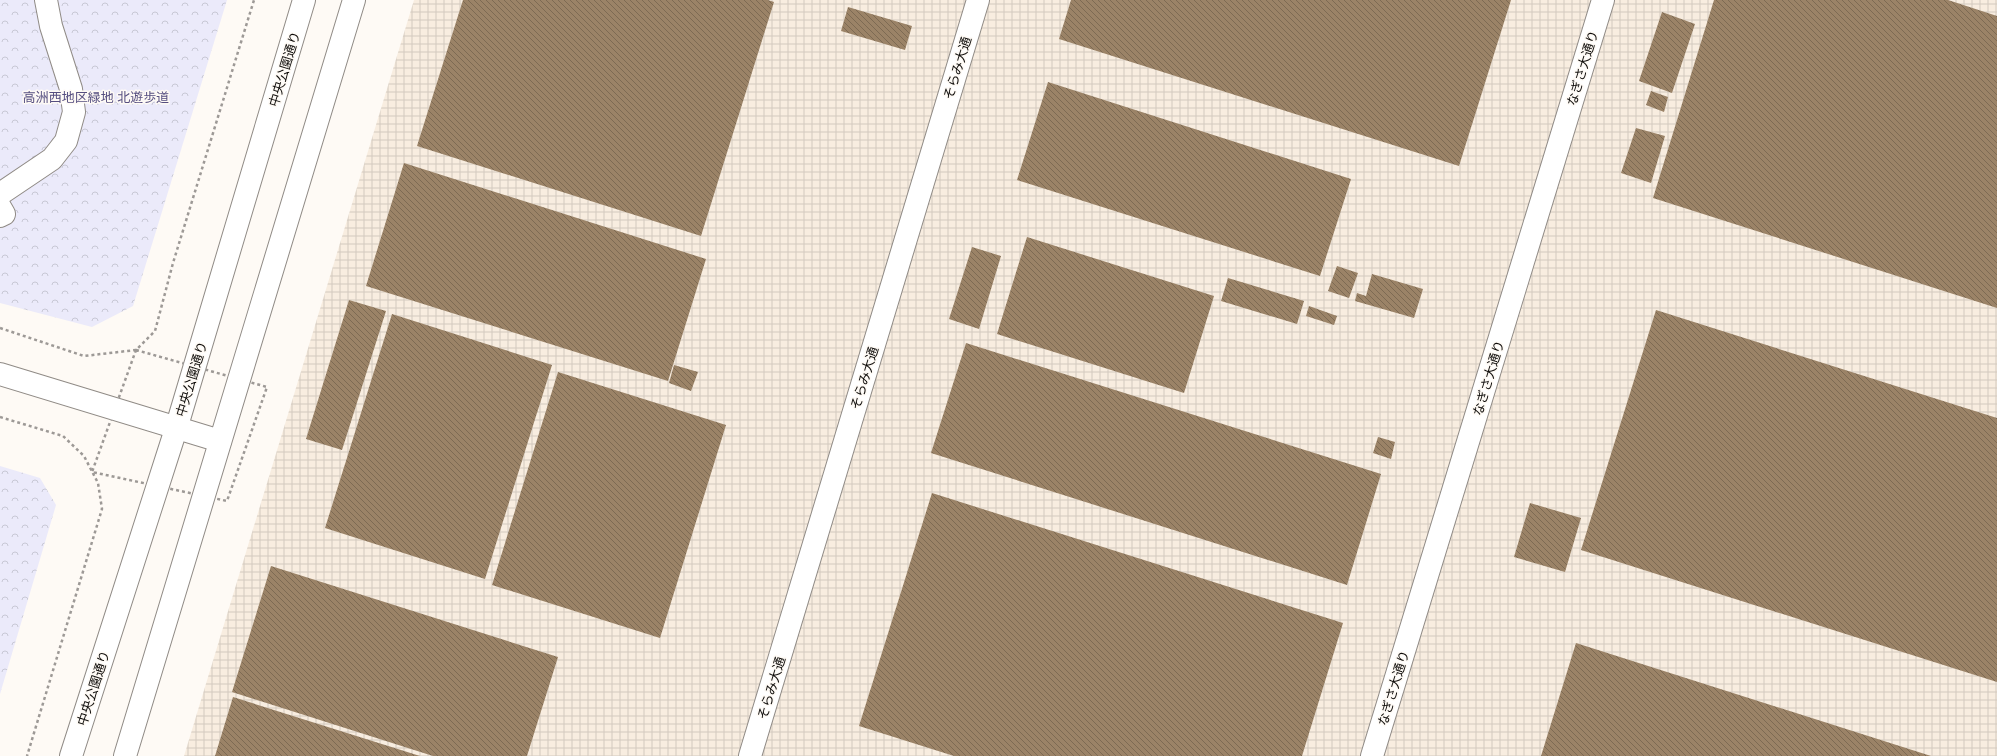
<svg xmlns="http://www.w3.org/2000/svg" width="1997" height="756" viewBox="0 0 1997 756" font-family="'Open Sans','Noto Sans JP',sans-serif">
  <defs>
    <pattern id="industrial-grid" width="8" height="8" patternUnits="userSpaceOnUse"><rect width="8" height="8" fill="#f8ede0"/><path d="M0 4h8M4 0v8" fill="none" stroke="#d3cabf"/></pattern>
    <pattern id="forest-crowns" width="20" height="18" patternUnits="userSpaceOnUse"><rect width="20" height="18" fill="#ebeafa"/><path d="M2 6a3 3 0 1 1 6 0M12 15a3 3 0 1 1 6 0" fill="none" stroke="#c8c8d5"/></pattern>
    <pattern id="building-back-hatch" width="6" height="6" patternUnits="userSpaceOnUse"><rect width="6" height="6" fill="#9b8367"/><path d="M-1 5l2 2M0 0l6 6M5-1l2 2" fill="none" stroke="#7d6a53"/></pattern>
  </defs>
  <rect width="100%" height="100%" fill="#fefaf5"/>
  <path fill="url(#industrial-grid)" d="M414 0H1997V756H184Z"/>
  <g fill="url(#forest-crowns)">
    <path d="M0 0H227L133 306 92 327 0 303Z"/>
    <path d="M0 466 40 478 56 505 0 694Z"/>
  </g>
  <g fill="url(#building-back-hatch)">
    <path d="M463 0H768L774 2 701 236 417 146Z"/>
    <path d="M1071 0H1511L1459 166 1059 39Z"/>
    <path d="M1714 0H1948L1997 16V308L1653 198Z"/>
    <path d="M848 7 912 26 905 50 841 31Z"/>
    <path d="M1662 12 1695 24 1672 93 1639 81Z"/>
    <path d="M1048 82 1351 179 1320 276 1017 180Z"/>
    <path d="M1651 91 1668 97 1664 112 1646 105Z"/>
    <path d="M1636 128 1665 136 1651 183 1621 173Z"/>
    <path d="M404 163 706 259 668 381 366 286Z"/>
    <path d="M1027 237 1214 296 1184 393 997 334Z"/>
    <path d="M972 247 1001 256 979 329 949 319Z"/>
    <path d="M1337 266 1358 273 1349 298 1328 291Z"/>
    <path d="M1372 274 1423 289 1414 318 1355 301 1357 293 1366 296Z"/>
    <path d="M1228 278 1304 301 1297 324 1221 301Z"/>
    <path d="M349 300 386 311 342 450 306 439Z"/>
    <path d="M1309 306 1337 316 1334 325 1306 316Z"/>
    <path d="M1656 310 1997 418V682L1581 550Z"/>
    <path d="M392 314 552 365 485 579 325 528Z"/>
    <path d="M966 343 1381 474 1347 585 931 453Z"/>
    <path d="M674 365 698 372 691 391 669 383Z"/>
    <path d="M558 372 726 425 660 638 492 585Z"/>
    <path d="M1378 437 1395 442 1391 459 1373 453Z"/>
    <path d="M932 493 1343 623 1302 756H954L859 726Z"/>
    <path d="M1530 503 1581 518 1565 572 1514 557Z"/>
    <path d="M271 566 558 657 527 756H433L232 692Z"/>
    <path d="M1576 643 1931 756H1541Z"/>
    <path d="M233 697 420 756H215Z"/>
  </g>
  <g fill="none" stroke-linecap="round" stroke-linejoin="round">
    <defs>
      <g id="minor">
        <path d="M0 194 52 159 66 141 74 112 71 89 51 26 46 0"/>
        <path d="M0 207 4 214 0 216"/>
        <path d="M0 374 220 441"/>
        <path d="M71 756 176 429 304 0"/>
        <path d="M125 756 354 0"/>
        <path d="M750 756 978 0"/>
        <path d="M1372 756 1603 0"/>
      </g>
    </defs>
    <use href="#minor" stroke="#908b86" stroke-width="24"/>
    <g stroke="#9d9996" stroke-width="2.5" stroke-dasharray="3 3" stroke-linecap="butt">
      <path d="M0 328 84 356 136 350 155 331 173 263 254 0"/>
      <path d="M136 350 267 387 227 501 92 472Z"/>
      <path d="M0 417 63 436 84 456 98 483 102 509 27 756"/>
    </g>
    <use href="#minor" stroke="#fff" stroke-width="22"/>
  </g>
  <g text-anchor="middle" stroke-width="3" stroke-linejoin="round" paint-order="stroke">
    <g font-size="13" fill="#0e0c0a" stroke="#fefaf5">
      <text transform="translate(957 68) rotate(-73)" y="5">そらみ大通</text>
      <text transform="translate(1582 68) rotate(-73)" y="5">なぎさ大通り</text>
      <text transform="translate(284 69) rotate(-73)" y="5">中央公園通り</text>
      <text transform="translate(864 378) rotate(-73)" y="5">そらみ大通</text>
      <text transform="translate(1488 378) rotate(-73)" y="5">なぎさ大通り</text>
      <text transform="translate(191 379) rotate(-73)" y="5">中央公園通り</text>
      <text transform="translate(93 688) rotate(-72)" y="5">中央公園通り</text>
      <text transform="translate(771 688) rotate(-73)" y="5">そらみ大通</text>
      <text transform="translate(1393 688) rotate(-73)" y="5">なぎさ大通り</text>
    </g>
    <g font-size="13" fill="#554e80" stroke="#fefaf5">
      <text x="96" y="102">高洲西地区緑地 北遊歩道</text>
    </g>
  </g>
</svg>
